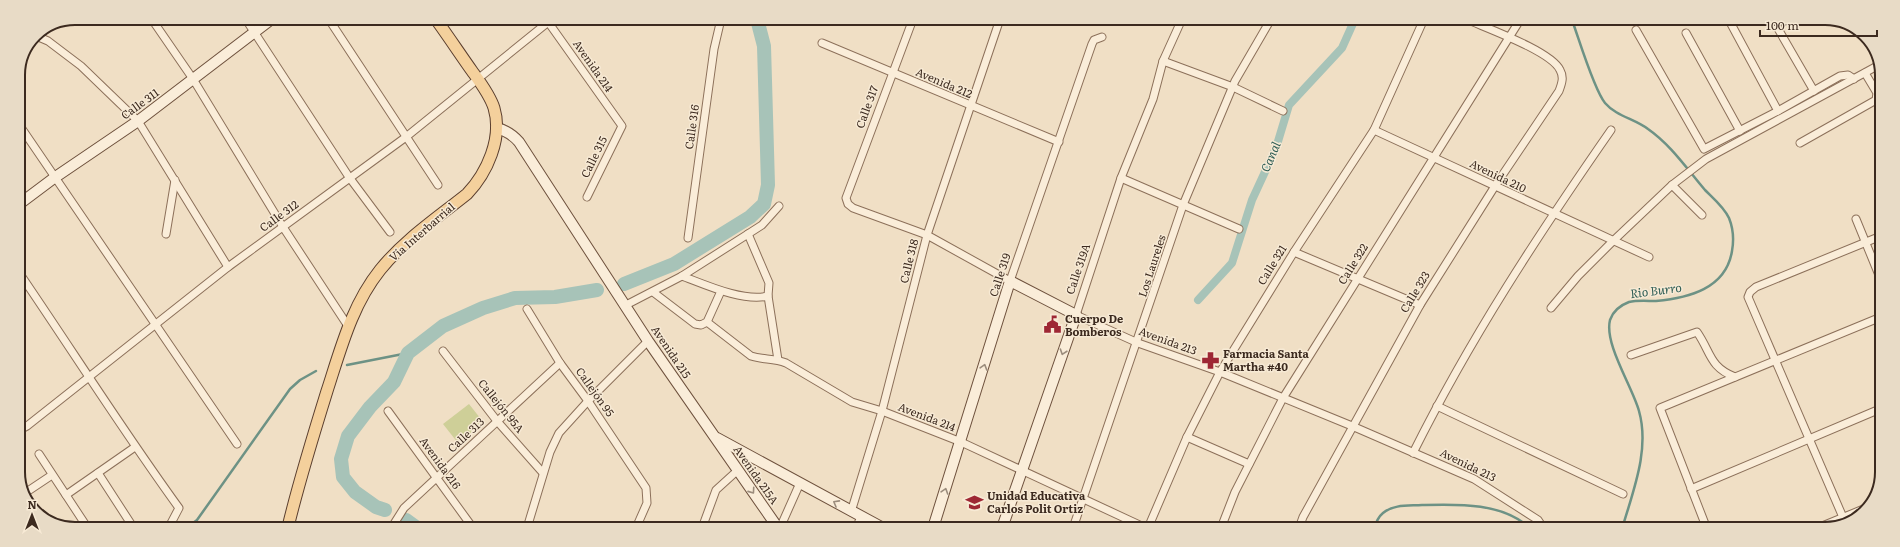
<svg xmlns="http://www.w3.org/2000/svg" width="1900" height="547" viewBox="0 0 1900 547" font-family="Literata,serif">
  <rect width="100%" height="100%" fill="#f0dfc5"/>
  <path fill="#cecf98" d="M469 404 484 423 458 443 443 424Z"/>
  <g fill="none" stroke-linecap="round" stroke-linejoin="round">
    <g stroke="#6d9285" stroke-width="2.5">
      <path d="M1572 20C1579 39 1594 90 1605 103 1616 116 1635 119 1648 129 1671 145 1687 169 1705 190 1713 198 1724 207 1729 218 1733 228 1734 240 1732 251 1726 289 1688 298 1656 301 1647 301 1637 300 1629 302 1621 305 1613 311 1610 320 1604 344 1632 386 1639 411 1650 450 1633 491 1622 529"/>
      <path d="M347 365 408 353"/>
      <path d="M188 527 197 520 290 389 300 380 316 371"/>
      <path d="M1374 529C1376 522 1378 517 1383 513 1394 504 1409 506 1422 505 1457 504 1503 502 1531 529"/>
    </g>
    <path stroke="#a7c3b8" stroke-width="8" d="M1198 300 1232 263 1252 200 1276 148 1289 105 1342 48 1355 19"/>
    <g stroke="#a7c3b8" stroke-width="14">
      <path d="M624 284 674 264 750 217 764 204 768 185 764 46 757 19"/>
      <path d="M385 510 376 507 355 492 343 477 341 459 348 436 370 407 394 382 408 353 443 326 483 308 515 298 555 297 597 290"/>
      <path d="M406 520 417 528"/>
    </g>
    <defs>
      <g id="street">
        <path d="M151 18 193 79 283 227 348 326"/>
        <path d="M245 18 349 177 390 232"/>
        <path d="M328 18 438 185"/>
        <path d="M546 19 622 126 587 197"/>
        <path d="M651 19 652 21"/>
        <path d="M913 19 846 198 848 204 853 208 927 235 1010 281 1092 44 1094 40 1102 37"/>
        <path d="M1182 19 1163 61 1153 99 1121 178 1076 315 1138 343 1220 372 1352 426 1474 479 1538 520 1544 529"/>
        <path d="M1773 20 1814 91"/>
        <path d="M1730 22 1778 111"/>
        <path d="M1636 30 1704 149 1778 111 1840 76 1848 75 1854 79"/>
        <path d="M1686 33 1740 131"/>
        <path d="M34 35 48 41 81 66 138 121 228 267"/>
        <path d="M822 43 1059 142"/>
        <path d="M1163 61 1233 87 1283 111"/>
        <path d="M18 123 237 444"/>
        <path d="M1374 130 1649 257"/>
        <path d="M1800 143 1876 100 1877 93 1865 73"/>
        <path d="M1121 178 1239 229"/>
        <path d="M1672 185 1702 215"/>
        <path d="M1856 219 1881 280"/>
        <path d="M166 234 175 180"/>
        <path d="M688 238 714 49 721 19"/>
        <path d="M1294 252 1420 305"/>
        <path d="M18 271C72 350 123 431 179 508L169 527"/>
        <path d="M682 276C706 285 743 302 768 296L769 283 748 234"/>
        <path d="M653 292 695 324 701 325 707 322 721 291"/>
        <path d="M768 296 778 360"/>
        <path d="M626 305 682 276 748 234 762 225 779 206"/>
        <path d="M1551 308 1578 276 1613 241 1672 185 1706 159 1879 65"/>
        <path d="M527 309 560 363 588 401 646 488 647 503 636 528"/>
        <path d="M707 322 751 356C763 360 774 358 786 363L852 402 882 411 961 442 1146 528"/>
        <path d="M443 351 497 421 543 473"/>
        <path d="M1631 355 1697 332C1711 352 1709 367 1735 377"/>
        <path d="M1437 406 1623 494"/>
        <path d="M388 411 473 528"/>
        <path d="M18 431 27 426 228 267 406 137 552 19"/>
        <path d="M1187 437 1249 464"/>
        <path d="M1413 453C1471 337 1538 235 1611 130"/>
        <path d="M39 454 87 527"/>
        <path d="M98 473 133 527"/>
        <path d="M1691 489 1880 409"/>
        <path d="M25 493 52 475"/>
        <path d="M66 495 135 447"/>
        <path d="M851 512 882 411 927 235 1000 19"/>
        <path d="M1845 522 1748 297 1750 292 1756 287 1881 236"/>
        <path d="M392 527 404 508 560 363"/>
        <path d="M527 528 550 452 559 433 588 401 648 341"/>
        <path d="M702 528 716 490 738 470"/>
        <path d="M780 528 800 483"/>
        <path d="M856 528 861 517"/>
        <path d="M1073 528 1183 205 1235 81 1271 19"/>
        <path d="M1148 528 1187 437 1220 372 1294 252 1374 130 1424 19"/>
        <path d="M1221 528 1235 492 1283 398 1520 20"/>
        <path d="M1299 528 1303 517 1420 305 1495 186 1559 91C1562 83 1564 77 1560 70 1551 51 1486 28 1466 19"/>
        <path d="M1707 529 1660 408 1881 317"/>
        <path d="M1815 529 1866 508"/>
      </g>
      <g id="secondary">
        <path d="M496 128C506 130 512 134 519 142L648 341 778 528"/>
        <path d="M18 205 54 178 138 121 273 18"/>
        <path d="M717 438 883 528"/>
        <path d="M933 528 1010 281 1076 315 1002 528"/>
      </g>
      <path id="primary" d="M288 527C299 481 313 436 327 391 341 348 352 305 380 270 404 240 437 218 467 194 487 173 503 138 494 108 490 95 480 82 472 71 460 54 448 36 435 18"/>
    </defs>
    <use href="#street" stroke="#8c705a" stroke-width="9"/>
    <use href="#secondary" stroke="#6e513d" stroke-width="12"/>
    <use href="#primary" stroke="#5a3e2e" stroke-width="13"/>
    <use href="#street" stroke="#faedd9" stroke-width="7"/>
    <use href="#secondary" stroke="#faedd9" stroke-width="10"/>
    <use href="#primary" stroke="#f4d09c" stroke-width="11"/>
  </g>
  <defs><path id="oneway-chevron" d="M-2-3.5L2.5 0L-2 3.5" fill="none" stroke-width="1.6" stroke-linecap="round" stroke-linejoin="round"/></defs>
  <g stroke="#9b8c7c">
    <use href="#oneway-chevron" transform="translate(1063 352) rotate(109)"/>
    <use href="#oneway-chevron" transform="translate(984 367) rotate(-73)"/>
    <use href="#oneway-chevron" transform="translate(752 491) rotate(55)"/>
    <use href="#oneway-chevron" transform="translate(945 491) rotate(-72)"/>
    <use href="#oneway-chevron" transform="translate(836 503) rotate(-151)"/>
  </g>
  <defs>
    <symbol id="civic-bare" viewBox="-9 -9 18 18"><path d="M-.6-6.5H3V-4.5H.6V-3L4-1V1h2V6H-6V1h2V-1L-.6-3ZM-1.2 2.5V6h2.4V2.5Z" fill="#9e2734" stroke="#f7ead5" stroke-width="2.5" paint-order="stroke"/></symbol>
    <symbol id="pharmacy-bare" viewBox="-9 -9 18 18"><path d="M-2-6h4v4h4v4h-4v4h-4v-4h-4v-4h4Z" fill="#9e2734" stroke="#f7ead5" stroke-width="2.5" paint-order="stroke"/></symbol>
    <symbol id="school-bare" viewBox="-9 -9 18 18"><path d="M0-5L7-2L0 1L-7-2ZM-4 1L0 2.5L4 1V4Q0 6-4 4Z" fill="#9e2734" stroke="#f7ead5" stroke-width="2.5" paint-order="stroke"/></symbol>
  </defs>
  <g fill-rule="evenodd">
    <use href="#civic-bare" x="1040" y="312" width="25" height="25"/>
    <use href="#pharmacy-bare" x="1198" y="348" width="25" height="25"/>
    <use href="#school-bare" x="962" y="490" width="25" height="25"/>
  </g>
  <g text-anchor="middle" stroke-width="3" stroke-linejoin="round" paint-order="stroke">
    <g font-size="11" fill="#3c2a1f" stroke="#f7ead5">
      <text transform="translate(593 66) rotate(55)" y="4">Avenida 214</text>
      <text transform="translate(944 83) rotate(23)" y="4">Avenida 212</text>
      <text transform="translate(140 104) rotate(-36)" y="4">Calle 311</text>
      <text transform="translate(867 107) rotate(-70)" y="4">Calle 317</text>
      <text transform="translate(692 127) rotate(-82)" y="4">Calle 316</text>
      <text transform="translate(594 157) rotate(-64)" y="4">Calle 315</text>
      <text transform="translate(1498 176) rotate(26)" y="4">Avenida 210</text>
      <text transform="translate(279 216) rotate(-36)" y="4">Calle 312</text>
      <text transform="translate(422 232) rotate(-41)" y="4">Vía Interbarrial</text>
      <text transform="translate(909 261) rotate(-76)" y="4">Calle 318</text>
      <text transform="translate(1353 264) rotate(-58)" y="4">Calle 322</text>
      <text transform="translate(1272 265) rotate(-58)" y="4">Calle 321</text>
      <text transform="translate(1152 266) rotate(-72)" y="4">Los Laureles</text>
      <text transform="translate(1078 269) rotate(-71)" y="4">Calle 319A</text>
      <text transform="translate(1000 275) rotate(-72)" y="4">Calle 319</text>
      <text transform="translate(1415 292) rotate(-59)" y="4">Calle 323</text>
      <text transform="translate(1168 341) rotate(20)" y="4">Avenida 213</text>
      <text transform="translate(671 352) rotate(56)" y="4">Avenida 215</text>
      <text transform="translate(595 392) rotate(55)" y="4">Callejón 95</text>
      <text transform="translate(501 406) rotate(51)" y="4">Callejón 95A</text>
      <text transform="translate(927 417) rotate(21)" y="4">Avenida 214</text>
      <text transform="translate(466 435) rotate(-43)" y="4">Calle 313</text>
      <text transform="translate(440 463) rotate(54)" y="4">Avenida 216</text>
      <text transform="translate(1468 465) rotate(26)" y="4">Avenida 213</text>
      <text transform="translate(756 475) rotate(55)" y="4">Avenida 215A</text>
    </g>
    <g font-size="11" font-weight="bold" fill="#3c2a1f" stroke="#f7ead5" text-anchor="start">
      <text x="1065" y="323">Cuerpo De<tspan x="1065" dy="13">Bomberos</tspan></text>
      <text x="1223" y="358">Farmacia Santa<tspan x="1223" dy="13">Martha #40</tspan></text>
      <text x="987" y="500">Unidad Educativa<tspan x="987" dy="13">Carlos Polit Ortiz</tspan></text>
    </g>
    <g font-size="12" font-style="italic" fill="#2d5c54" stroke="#f7ead5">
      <text transform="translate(1271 157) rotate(-67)" y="4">Canal</text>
      <text transform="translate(1656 291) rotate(-7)" y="4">Rio Burro</text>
    </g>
  </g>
  <path d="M0 0H1900V547H0ZM75 25H1825A50 50 0 0 1 1875 75V472A50 50 0 0 1 1825 522H75A50 50 0 0 1 25 472V75A50 50 0 0 1 75 25Z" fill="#e8dbc6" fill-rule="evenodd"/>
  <path fill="none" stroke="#3c2a1f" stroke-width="2" d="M75 25H1825A50 50 0 0 1 1875 75V472A50 50 0 0 1 1825 522H75A50 50 0 0 1 25 472V75A50 50 0 0 1 75 25Z"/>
  <g transform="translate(32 515)" stroke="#f7ead5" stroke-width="3" paint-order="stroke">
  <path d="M0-3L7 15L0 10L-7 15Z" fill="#3c2a1f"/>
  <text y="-6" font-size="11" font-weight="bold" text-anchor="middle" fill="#3c2a1f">N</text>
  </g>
  <path d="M1760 30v6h117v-6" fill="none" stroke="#3c2a1f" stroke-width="2"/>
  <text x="1766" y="30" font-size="12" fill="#3c2a1f" stroke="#f7ead5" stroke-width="3" paint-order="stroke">100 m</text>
</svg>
